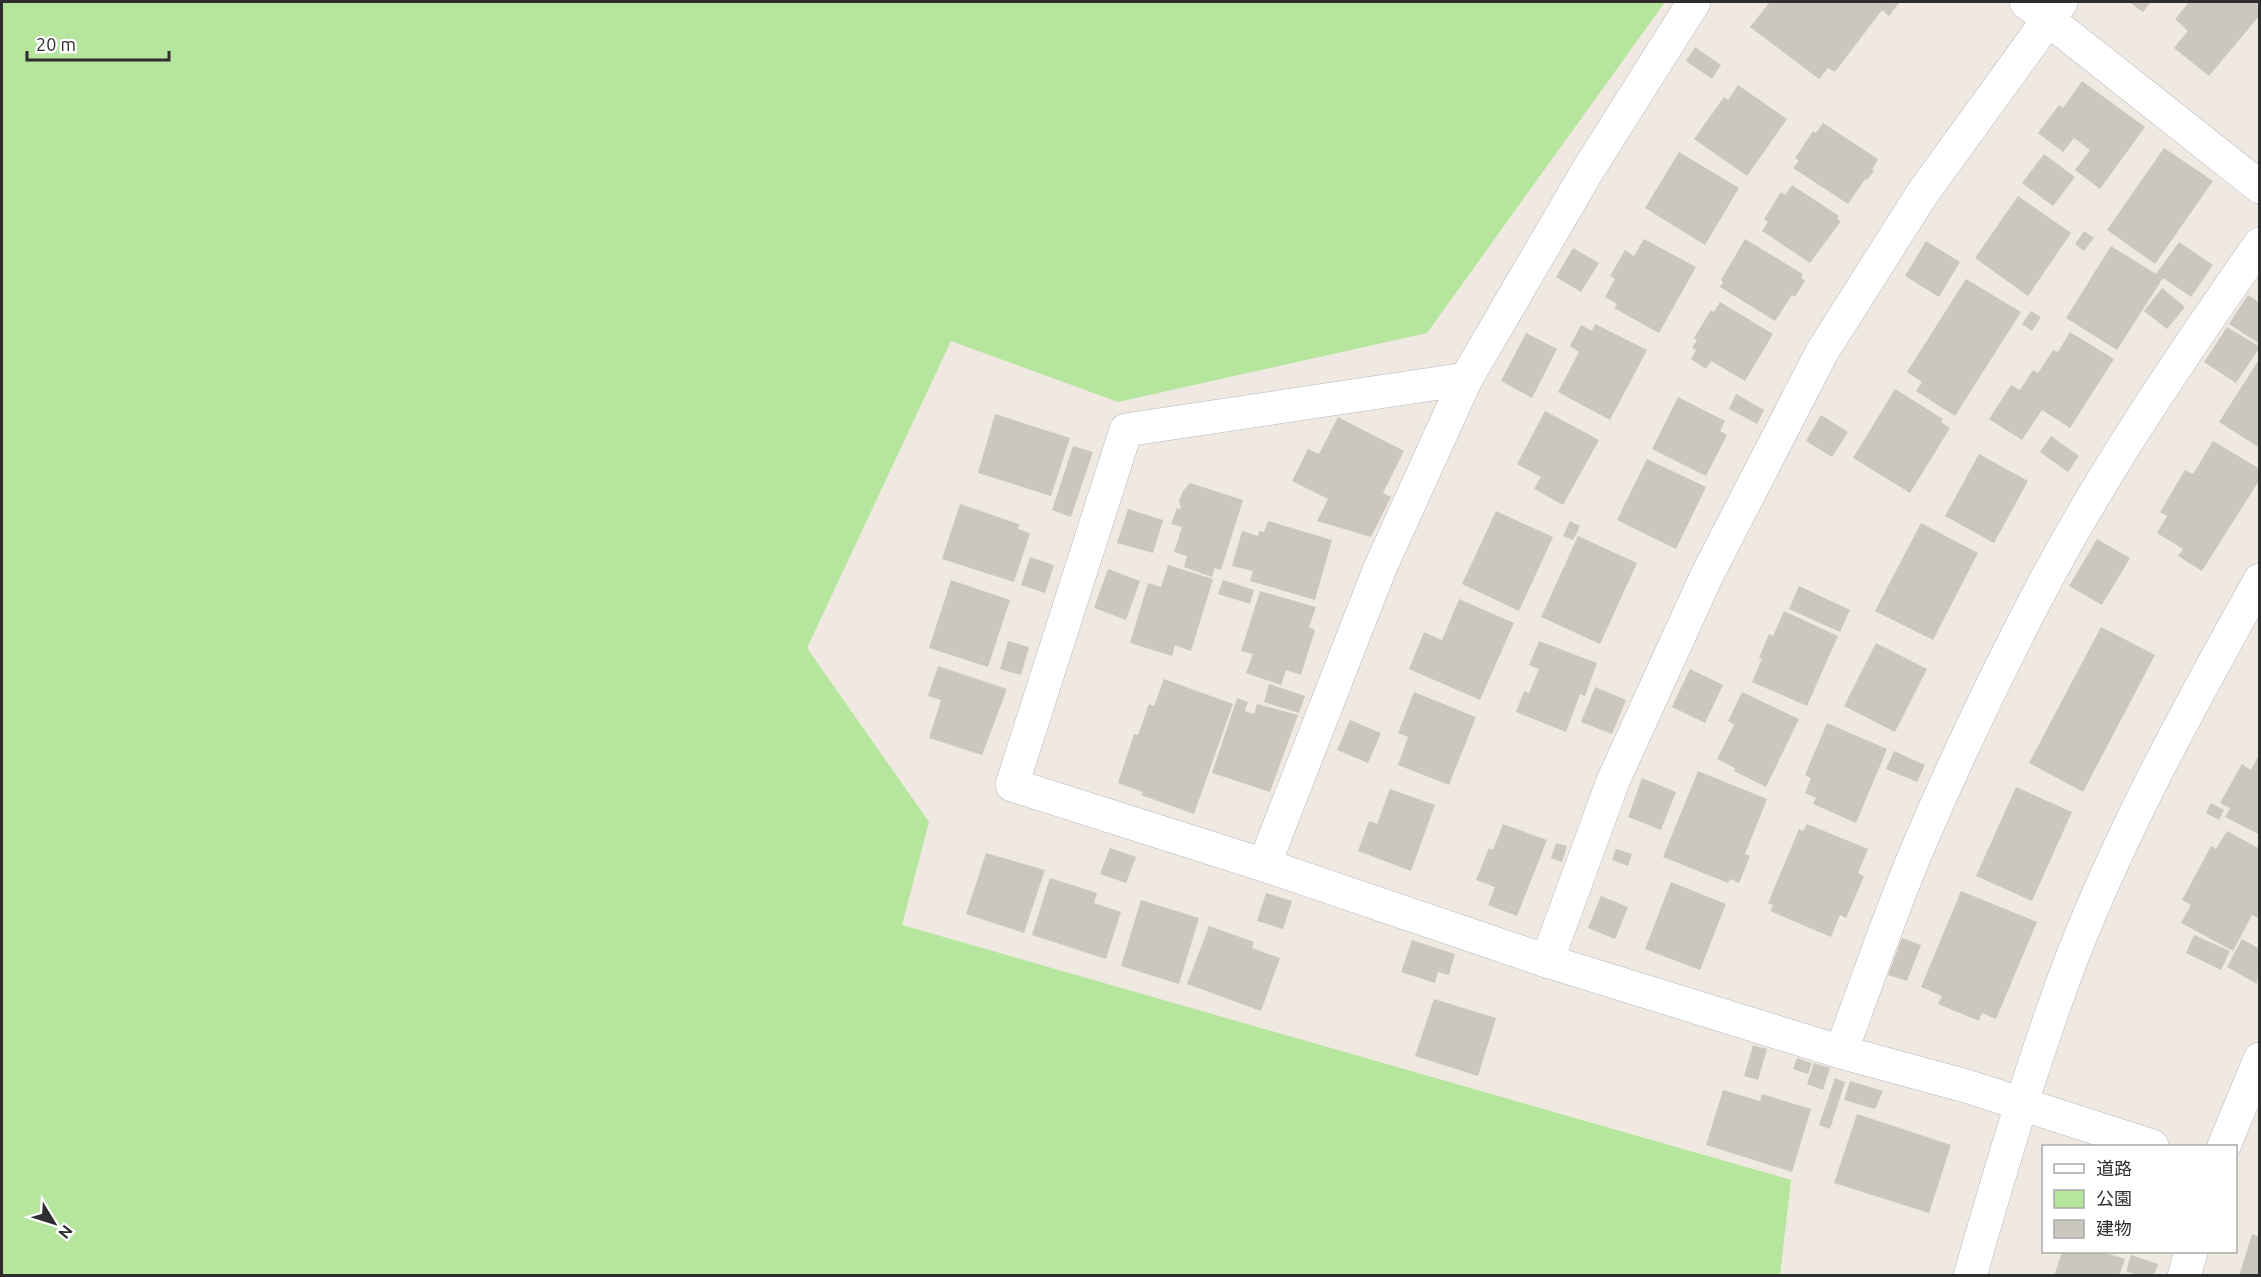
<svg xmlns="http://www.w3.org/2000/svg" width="2261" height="1277" viewBox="0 0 2261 1277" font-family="Ubuntu,'Noto Sans JP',sans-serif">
  <rect width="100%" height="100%" fill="#efe9e1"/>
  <path fill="#b6e59e" d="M2 2H1665L1427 333 1118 402 951 341 807 648 929 822 902 925 1791 1180 1780 1275H2Z"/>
  <g fill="#cbc7bf">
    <path d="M1770 2H1900L1889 16 1882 10 1835 72 1828 68 1819 79 1750 27Z"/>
    <path d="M2129 2H2151L2143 12Z"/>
    <path d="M2189 2H2260V15L2209 76 2174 48 2188 31 2175 19Z"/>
    <path d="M1695 47 1721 65 1712 79 1686 61Z"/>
    <path d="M2082 81 2145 127 2100 189 2075 170 2090 150 2074 138 2063 152 2038 133 2059 105 2063 108Z"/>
    <path d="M1738 85 1787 119 1747 176 1694 139 1724 97 1728 100Z"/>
    <path d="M1823 123 1878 159 1872 170 1874 171 1867 180 1865 179 1848 204 1793 168 1799 161 1795 158 1813 131 1816 133Z"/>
    <path d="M2164 148 2213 181 2155 264 2107 230Z"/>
    <path d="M1679 152 1739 188 1705 245 1645 208Z"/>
    <path d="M2044 154 2075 177 2053 206 2022 183Z"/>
    <path d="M1792 185 1839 216 1837 219 1841 221 1810 263 1762 231 1768 222 1764 219 1781 192 1785 195Z"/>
    <path d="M2018 196 2071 233 2028 296 1975 258Z"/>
    <path d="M2084 231 2094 238 2084 251 2075 244Z"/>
    <path d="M1644 239 1696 267 1659 333 1614 308 1617 304 1605 297 1615 279 1610 276 1625 250 1634 256Z"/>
    <path d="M1745 239 1803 274 1801 277 1805 281 1795 297 1792 295 1775 321 1720 287 1723 282 1721 280Z"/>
    <path d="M1926 241 1960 262 1939 297 1905 276Z"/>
    <path d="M2179 242 2213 265 2191 297 2163 278 2117 350 2066 318 2111 246 2156 274Z"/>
    <path d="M1573 248 1599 263 1581 292 1556 277Z"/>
    <path d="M1966 279 2021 312 1955 416 1916 391 1922 382 1907 372Z"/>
    <path d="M2162 288 2185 307 2167 329 2144 311Z"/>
    <path d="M2248 295 2260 303V344L2229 324Z"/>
    <path d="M1720 302 1773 334 1745 381 1711 361 1706 369 1691 359 1696 350 1692 348 1697 340 1694 338 1711 310 1714 312Z"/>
    <path d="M2031 311 2041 317 2032 331 2022 324Z"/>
    <path d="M1595 324 1647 350 1610 420 1558 392 1579 352 1570 346 1581 325 1592 331Z"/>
    <path d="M2227 327 2260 347 2236 383 2204 362Z"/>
    <path d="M2070 332 2114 359 2070 428 2042 410 2022 440 1989 419 2011 385 2020 390 2033 370 2038 373 2053 350 2058 352Z"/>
    <path d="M1526 333 1557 349 1532 398 1501 381Z"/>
    <path d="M2260 358V448L2219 422Z"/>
    <path d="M1895 389 1943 419 1941 422 1950 428 1910 493 1853 458Z"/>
    <path d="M1736 394 1764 410 1757 424 1729 409Z"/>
    <path d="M1678 397 1725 421 1720 431 1727 435 1706 476 1652 449Z"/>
    <path d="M1545 411 1599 440 1563 505 1534 489 1541 477 1517 464Z"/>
    <path d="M995 414 1070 438 1051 496 978 473Z"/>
    <path d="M1821 415 1848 432 1832 457 1806 441Z"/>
    <path d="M1338 417 1404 451 1383 493 1391 497 1371 537 1317 521 1328 499 1292 481 1308 449 1319 454Z"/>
    <path d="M2051 436 2079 456 2068 472 2040 452Z"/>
    <path d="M2213 441 2260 469V479L2202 571 2178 556 2183 549 2157 533 2167 516 2160 512 2185 470 2193 474Z"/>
    <path d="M1073 446 1093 452 1071 517 1052 510Z"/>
    <path d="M1979 454 2028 481 1994 543 1945 516Z"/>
    <path d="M1647 459 1706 487 1676 549 1617 520Z"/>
    <path d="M1190 483 1243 500 1221 570 1215 568 1212 577 1184 567 1187 556 1174 552 1182 527 1171 524 1177 508 1181 509 1179 501 1183 491Z"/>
    <path d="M960 504 1019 524 1018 529 1030 533 1014 582 942 559Z"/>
    <path d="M1128 509 1163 520 1153 553 1117 543Z"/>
    <path d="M1496 511 1553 537 1519 611 1462 584Z"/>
    <path d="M1268 521 1332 540 1315 600 1250 581 1253 571 1232 566 1242 531 1258 536 1259 531 1264 532Z"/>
    <path d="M1570 521 1580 526 1573 540 1563 536Z"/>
    <path d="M1921 523 1978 553 1933 640 1875 611Z"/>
    <path d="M1578 536 1637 563 1600 644 1541 617Z"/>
    <path d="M2097 539 2130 558 2102 605 2069 586Z"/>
    <path d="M1030 557 1054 565 1045 593 1021 585Z"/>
    <path d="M1168 565 1213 579 1191 651 1175 645 1172 656 1130 643 1148 583 1161 587Z"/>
    <path d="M1108 569 1140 581 1126 620 1094 608Z"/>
    <path d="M951 580 1010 600 988 667 929 648Z"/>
    <path d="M1223 580 1254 590 1250 604 1218 594Z"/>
    <path d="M1799 586 1850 610 1840 632 1789 609Z"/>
    <path d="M1260 591 1316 607 1309 627 1315 630 1301 675 1286 670 1281 685 1246 673 1253 654 1241 651Z"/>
    <path d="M1459 599 1514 623 1480 700 1409 669 1424 632 1442 640Z"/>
    <path d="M1784 611 1838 636 1807 706 1752 682 1762 659 1759 658 1769 634 1773 636Z"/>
    <path d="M2101 627 2155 655 2083 792 2029 763Z"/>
    <path d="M1008 641 1029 647 1021 675 1000 669Z"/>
    <path d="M1539 641 1597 663 1585 696 1580 694 1566 732 1516 712 1524 691 1529 693 1539 669 1529 665Z"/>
    <path d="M1876 643 1927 669 1895 732 1844 706Z"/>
    <path d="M938 666 1007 689 982 755 929 738 941 700 928 696Z"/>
    <path d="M1690 669 1723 685 1705 723 1672 707Z"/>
    <path d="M1164 679 1233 704 1194 814 1141 795 1143 792 1118 783 1134 734 1138 735 1149 704 1154 706Z"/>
    <path d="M1269 684 1305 696 1299 713 1264 702Z"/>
    <path d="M1595 687 1626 700 1612 734 1581 722Z"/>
    <path d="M1414 692 1476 717 1449 785 1398 765 1408 737 1398 733Z"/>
    <path d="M1742 692 1799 719 1766 787 1734 771 1735 768 1717 759 1734 725 1728 721Z"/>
    <path d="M1237 698 1248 702 1245 711 1254 714 1257 704 1298 715 1270 792 1212 773Z"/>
    <path d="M1350 720 1381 733 1368 763 1337 750Z"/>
    <path d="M1827 723 1887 749 1856 823 1813 804 1816 798 1805 793 1811 778 1805 775Z"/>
    <path d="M1894 751 1925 765 1917 782 1886 769Z"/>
    <path d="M2260 753V835L2225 817 2230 808 2220 803 2242 764 2251 770Z"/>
    <path d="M1698 771 1767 799 1745 854 1750 856 1739 883 1730 879 1728 883 1663 857Z"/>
    <path d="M1642 778 1676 792 1661 830 1628 817Z"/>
    <path d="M2016 787 2072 812 2032 901 1976 876Z"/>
    <path d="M1390 789 1435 805 1411 871 1358 851 1369 821 1377 824Z"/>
    <path d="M2211 803 2224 810 2219 820 2206 813Z"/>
    <path d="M1503 824 1547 840 1517 916 1488 905 1495 887 1476 880 1489 848 1493 850Z"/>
    <path d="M1807 824 1868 849 1858 873 1864 876 1846 918 1840 915 1831 937 1770 911 1773 905 1768 903 1799 829 1803 831Z"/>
    <path d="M2227 831 2260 849V919L2252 915 2233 951 2181 923 2191 905 2182 900 2211 846 2216 849Z"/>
    <path d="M1556 843 1567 846 1562 862 1551 858Z"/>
    <path d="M1110 848 1136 857 1126 883 1100 874Z"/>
    <path d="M1616 849 1632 854 1628 866 1612 860Z"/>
    <path d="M986 853 1045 870 1024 933 966 914Z"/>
    <path d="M1050 878 1097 893 1094 903 1121 912 1106 959 1032 935Z"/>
    <path d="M1671 882 1726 904 1700 970 1645 949Z"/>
    <path d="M1961 891 2037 922 1996 1019 1982 1013 1979 1021 1938 1004 1942 996 1921 987Z"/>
    <path d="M1266 893 1292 901 1283 929 1257 921Z"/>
    <path d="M1601 896 1628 907 1615 939 1588 928Z"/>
    <path d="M1141 900 1199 918 1179 984 1121 966Z"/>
    <path d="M1209 926 1254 942 1252 948 1280 958 1261 1011 1187 984Z"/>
    <path d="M2194 935 2230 951 2221 970 2186 953Z"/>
    <path d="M1902 938 1921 945 1907 981 1888 975Z"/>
    <path d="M2242 939 2260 949 2257 984 2227 967Z"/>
    <path d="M1412 940 1455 954 1449 975 1438 972 1435 983 1401 972Z"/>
    <path d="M1434 999 1496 1018 1478 1076 1415 1056Z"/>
    <path d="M1753 1045 1767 1049 1758 1080 1744 1076Z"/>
    <path d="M1797 1058 1812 1063 1808 1074 1793 1069Z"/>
    <path d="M1814 1063 1830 1068 1823 1090 1807 1084Z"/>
    <path d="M1835 1078 1845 1082 1830 1129 1819 1125Z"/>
    <path d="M1850 1081 1883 1091 1875 1109 1844 1100Z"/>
    <path d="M1723 1090 1760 1101 1762 1094 1811 1109 1792 1172 1706 1145Z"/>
    <path d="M1857 1114 1951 1145 1929 1213 1834 1183Z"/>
    <path d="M2259 1231 2260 1276H2239L2252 1234 2258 1236Z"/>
    <path d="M2062 1252H2102L2125 1259 2119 1276H2054Z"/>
    <path d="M2131 1255 2158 1264 2154 1276H2139L2126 1271Z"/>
  </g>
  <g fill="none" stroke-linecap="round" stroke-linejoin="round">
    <defs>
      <g id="minor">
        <path d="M2026 2 2260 187"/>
        <path d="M1466 379 1126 430 1012 785 1264 865 1547 961 1841 1052 1966 1086 2152 1146"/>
        <path d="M1264 865 1380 568 1466 379 1588 170 1694 2"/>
        <path d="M1547 961 1613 781 1707 575 1822 352 1922 194 2061 2"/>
        <path d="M1841 1052C1866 985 1889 916 1917 850 1954 763 1995 677 2039 593 2103 471 2181 357 2260 244"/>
        <path d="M2224 1146 2260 1059"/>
        <path d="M1970 1276C2001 1168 2033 1060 2073 955 2124 825 2192 702 2260 580"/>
        <path d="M2184 1276 2191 1252"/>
      </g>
    </defs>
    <use href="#minor" stroke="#b4b7c1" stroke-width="34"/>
    <use href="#minor" stroke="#fff" stroke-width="33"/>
  </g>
  <rect width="2261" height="1277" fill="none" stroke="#2e2e2e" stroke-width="6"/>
  <rect x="2042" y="1145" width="195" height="108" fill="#ffffff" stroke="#ababab" stroke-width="1.5"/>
  <rect x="2054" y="1164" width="30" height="9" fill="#ffffff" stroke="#ababab" stroke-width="1.5"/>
  <text x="2096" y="1175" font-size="18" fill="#2e2e2e">道路</text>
  <rect x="2054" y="1190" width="30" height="18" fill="#b6e59e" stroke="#ababab" stroke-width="1.5"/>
  <text x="2096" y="1205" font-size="18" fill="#2e2e2e">公園</text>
  <rect x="2054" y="1220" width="30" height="18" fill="#cbc7bf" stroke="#ababab" stroke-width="1.5"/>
  <text x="2096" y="1235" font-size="18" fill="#2e2e2e">建物</text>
  <g transform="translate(54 1223) rotate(128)" stroke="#ffffff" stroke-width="4.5" paint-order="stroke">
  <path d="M0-4.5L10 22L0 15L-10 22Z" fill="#2e2e2e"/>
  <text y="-9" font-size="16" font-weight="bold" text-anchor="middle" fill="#2e2e2e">N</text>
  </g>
  <path d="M27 51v9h142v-9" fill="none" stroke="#2e2e2e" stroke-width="3"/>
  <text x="36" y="51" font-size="18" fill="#2e2e2e" stroke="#ffffff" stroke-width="4.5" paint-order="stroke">20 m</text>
</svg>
